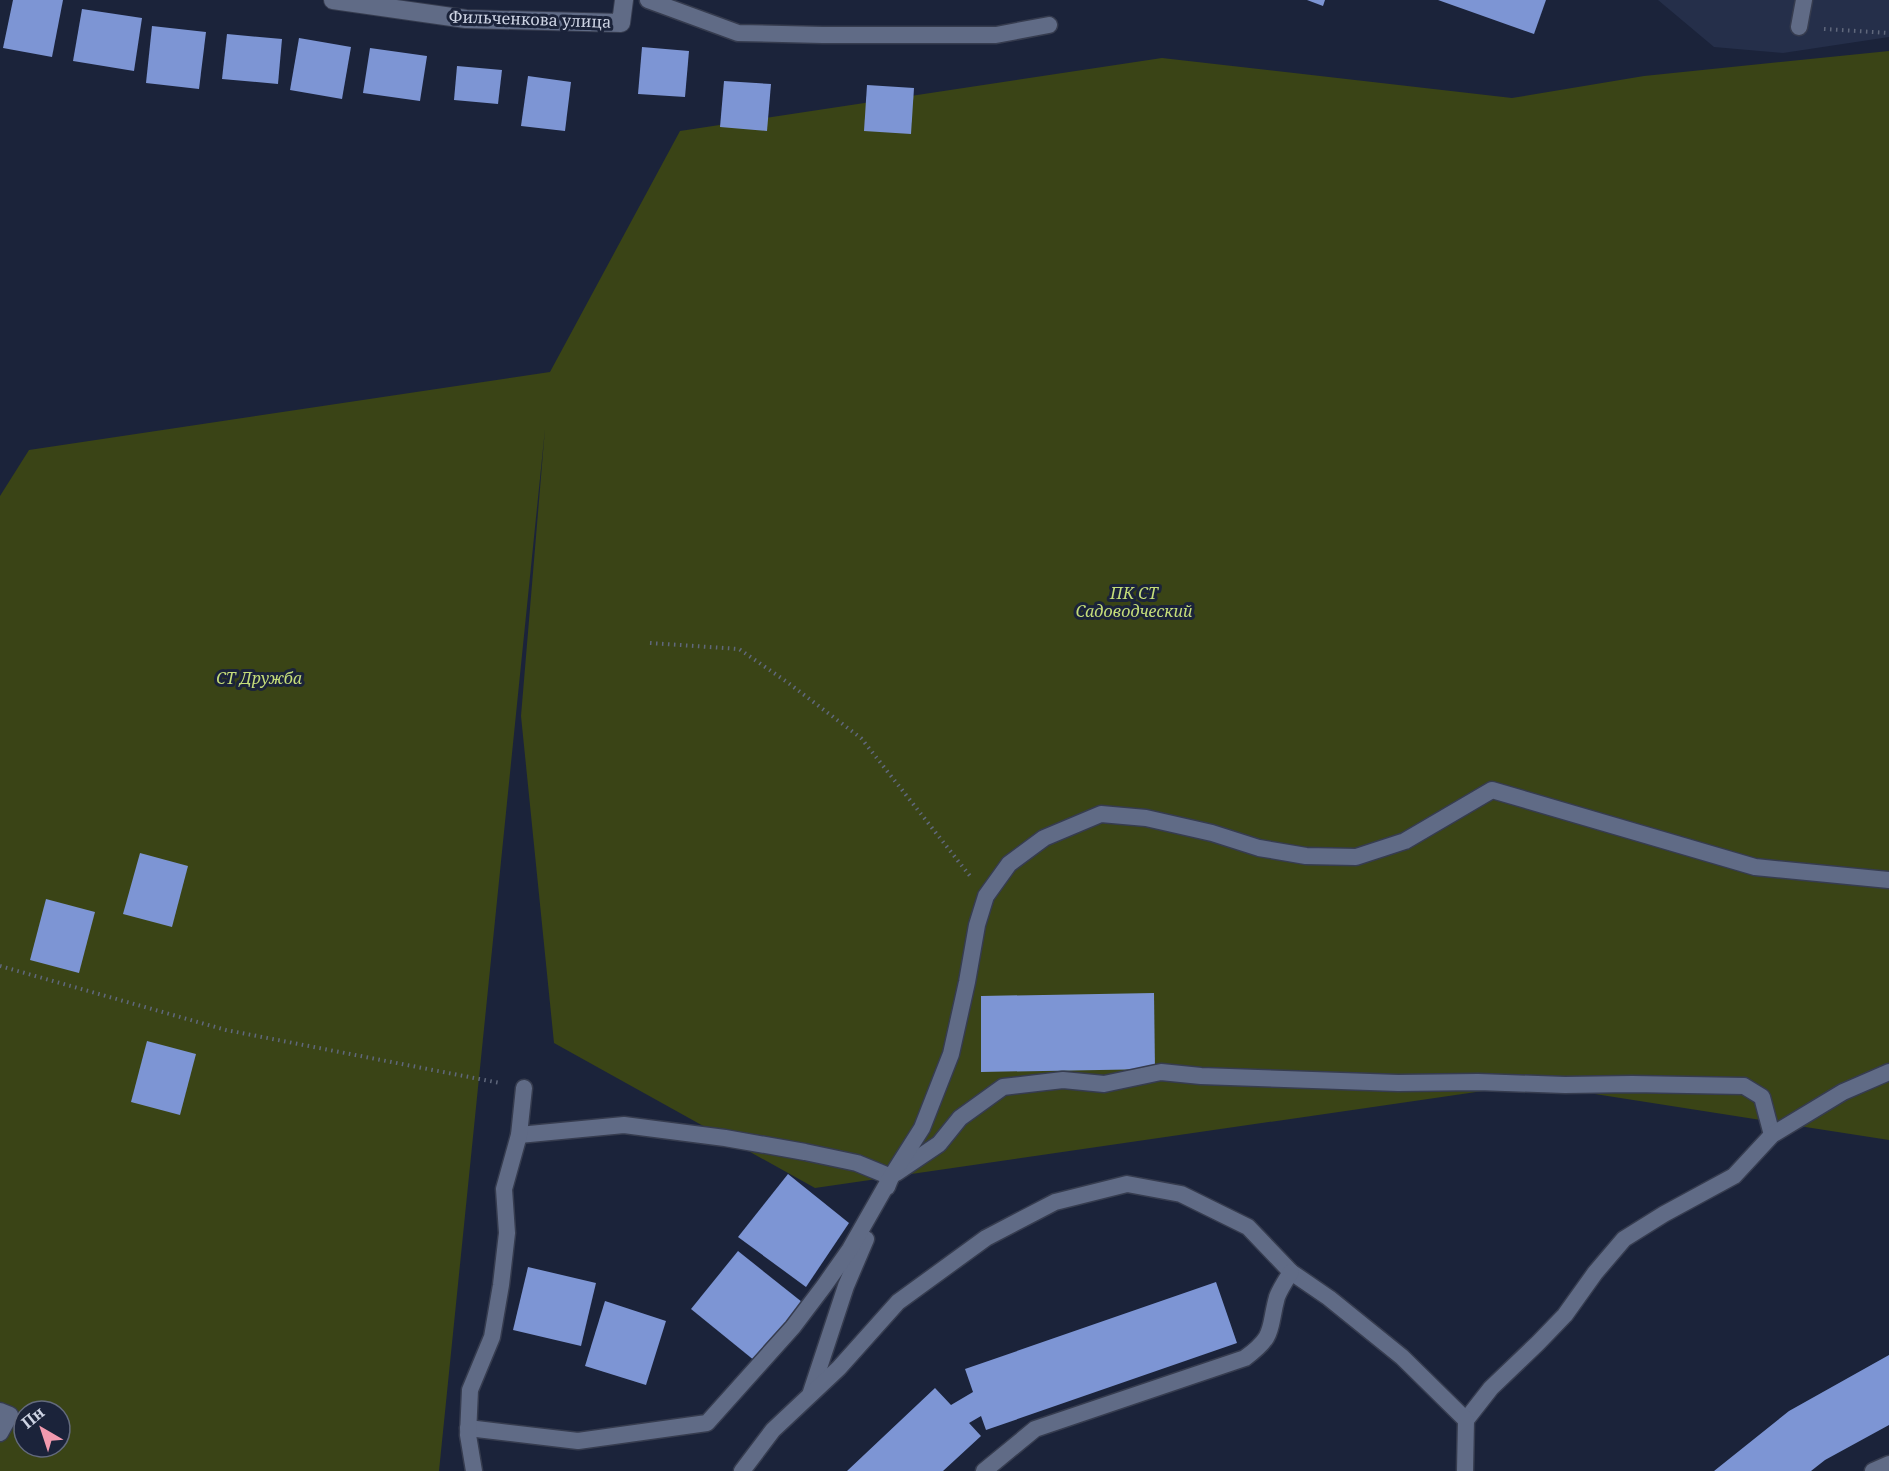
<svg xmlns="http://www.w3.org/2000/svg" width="1889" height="1471" viewBox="0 0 1889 1471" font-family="'Noto Serif',serif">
  <rect width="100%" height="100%" fill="#1b233a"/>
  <path fill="#252f4a" d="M1658 0H1889V37L1783 53 1714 47Z"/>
  <path fill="#3a4416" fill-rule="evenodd" d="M1889 51V1140L1531 1084 815 1188 554 1043 521 716 545 429 439 1471H0V496L29 450 550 372 680 131 1162 58 1512 98 1644 76ZM24 1411H60V1447H24Z"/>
  <g fill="#7d95d4">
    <path d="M13 0H63L52 57 3 48Z"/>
    <path d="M1307 0H1325L1323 6Z"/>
    <path d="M1438 0H1546L1534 34Z"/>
    <path d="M82 9 142 18 134 71 73 61Z"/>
    <path d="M152 26 206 32 199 89 146 83Z"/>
    <path d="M227 34 282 39 278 84 222 79Z"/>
    <path d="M299 38 351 47 342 99 290 90Z"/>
    <path d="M642 47 689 51 685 97 638 94Z"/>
    <path d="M370 48 427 56 420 101 363 93Z"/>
    <path d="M457 66 502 70 498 104 454 100Z"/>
    <path d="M528 76 571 82 565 131 521 126Z"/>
    <path d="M724 81 771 84 767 131 720 127Z"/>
    <path d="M867 85 914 88 911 134 864 131Z"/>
    <path d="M140 853 188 866 172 927 123 914Z"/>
    <path d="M46 899 95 912 79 973 30 960Z"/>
    <path d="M1154 993 1155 1069 981 1072V996Z"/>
    <path d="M147 1041 196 1054 180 1115 131 1102Z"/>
    <path d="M788 1174 849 1223 806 1287 738 1237Z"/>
    <path d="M738 1251 802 1302 755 1361 691 1309Z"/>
    <path d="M528 1267 596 1283 581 1346 513 1330Z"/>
    <path d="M1216 1282 1237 1343 986 1430 981 1416 969 1423 981 1436 943 1471H847L935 1388 951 1405 973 1392 965 1369Z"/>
    <path d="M605 1301 666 1321 646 1385 585 1366Z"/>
    <path d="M1889 1355V1425L1825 1460 1811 1471H1714L1789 1411Z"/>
  </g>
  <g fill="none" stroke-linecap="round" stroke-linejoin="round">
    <defs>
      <g id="lane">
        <path d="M648 0 738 33 823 35H996L1049 25"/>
        <path d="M1799 27 1804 0"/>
        <path d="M519 1135 624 1125 725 1138 805 1152 857 1163 891 1177 887 1187"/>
        <path d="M896 1173 939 1144 960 1118 1003 1087 1063 1080 1104 1084 1161 1072 1201 1076 1398 1083 1478 1082 1565 1085 1632 1084 1744 1086 1762 1097 1772 1135"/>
        <path d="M811 1392 846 1286 866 1239"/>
        <path d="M0 1411 10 1415 0 1433"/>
        <path d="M1466 1420 1491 1388 1538 1343 1565 1315 1595 1273 1624 1239 1664 1214 1734 1176 1772 1135 1843 1092 1889 1072"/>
        <path d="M468 1428 578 1441 707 1423 793 1327 824 1286 850 1249 891 1177 922 1128 951 1054 967 982 977 925 986 896 1009 864 1044 838 1101 814 1146 818 1212 833 1259 848 1306 856 1356 857 1405 841 1492 790 1755 867 1889 880"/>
        <path d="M474 1471 468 1435 470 1390 492 1337 501 1285 507 1233 504 1189 519 1135 524 1088"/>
        <path d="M742 1471 773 1430 839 1368 898 1302 986 1238 1055 1202 1127 1184 1181 1194 1248 1227 1291 1272 1329 1298 1402 1357 1466 1420 1465 1471"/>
        <path d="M984 1471 1035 1429 1245 1358C1276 1335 1268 1330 1277 1297 1280 1289 1286 1280 1291 1272"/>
        <path d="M1873 1471 1889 1464"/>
      </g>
      <path id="street" d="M333 0 466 19 621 23 624 0"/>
    </defs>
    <use href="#lane" stroke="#363c4f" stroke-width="19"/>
    <use href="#street" stroke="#363c4f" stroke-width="20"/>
    <g stroke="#60687c" stroke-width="4" stroke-dasharray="1.5 4.5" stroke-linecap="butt">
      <path d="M1824 29 1889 33"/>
      <path d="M650 643 739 649 787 682 861 738 970 876"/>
      <path d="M0 966 226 1030 500 1083"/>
    </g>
    <use href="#lane" stroke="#606b86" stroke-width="16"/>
    <use href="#street" stroke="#606b86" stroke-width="18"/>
  </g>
  <g text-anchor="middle" stroke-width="6" stroke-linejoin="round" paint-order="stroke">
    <g font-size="16" fill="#ced4e4" stroke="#1b233a">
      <text transform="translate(530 19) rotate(2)" y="6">Фильченкова улица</text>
    </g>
    <g font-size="16" font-style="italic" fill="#c5dd79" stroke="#1b233a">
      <text x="1134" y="599">ПК СТ<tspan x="1134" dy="18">Садоводческий</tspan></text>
      <text x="259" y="684">СТ Дружба</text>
    </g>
  </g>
  <g transform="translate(42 1429) rotate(321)"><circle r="28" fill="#1b233a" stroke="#636a7e" stroke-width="1.5"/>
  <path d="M0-4.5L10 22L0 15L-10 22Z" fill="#f29aaf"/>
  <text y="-9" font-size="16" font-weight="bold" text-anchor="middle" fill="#ced4e4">Пн</text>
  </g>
</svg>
